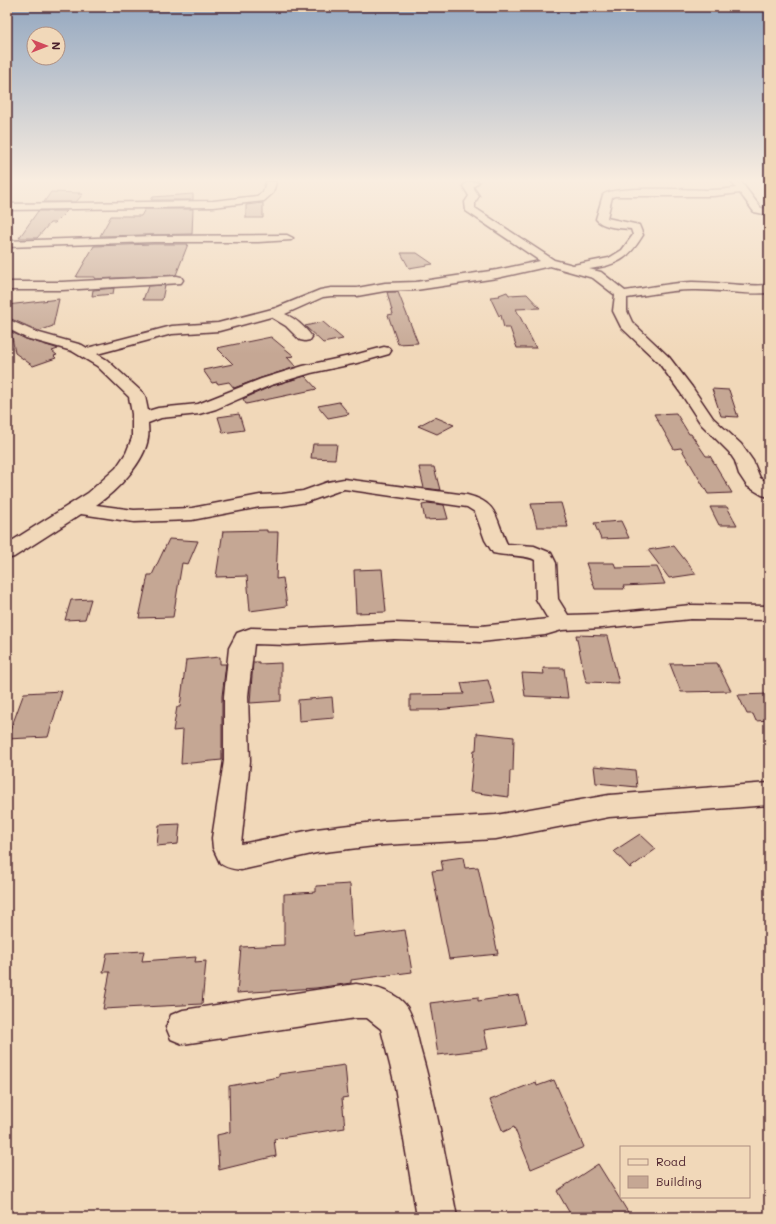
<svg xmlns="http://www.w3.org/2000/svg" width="776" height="1224" viewBox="0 0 776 1224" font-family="Mali,sans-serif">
  <rect width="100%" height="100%" fill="#f1d8b9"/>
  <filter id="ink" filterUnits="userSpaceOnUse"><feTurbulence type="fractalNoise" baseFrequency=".025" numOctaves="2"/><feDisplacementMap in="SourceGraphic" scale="8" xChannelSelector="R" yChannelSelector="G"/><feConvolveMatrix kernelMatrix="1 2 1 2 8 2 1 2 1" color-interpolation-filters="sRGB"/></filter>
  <g filter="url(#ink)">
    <g fill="#c5a794" stroke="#4a1f2b">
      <path d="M51 192 80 193 78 194H83L76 202H44Z"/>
      <path d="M193 194V200H151L153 197Z"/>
      <path d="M263 203V218H246V205Z"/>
      <path d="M145 209H193L192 234 100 236 111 216H141Z"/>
      <path d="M38 211H67L55 223H50L37 238H19Z"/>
      <path d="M153 244H188L176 275 95 279V277H76L94 246Z"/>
      <path d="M401 253H417L433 264 409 268Z"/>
      <path d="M165 285 162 300H143L148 286Z"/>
      <path d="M114 288 113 294 92 296 93 290Z"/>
      <path d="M387 292H398L418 343 398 344 388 315 393 314Z"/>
      <path d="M507 292 509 295 527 294 540 308 516 309 536 348H517L510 328H504L501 315 499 316 490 297 500 296 499 295Z"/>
      <path d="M59 299 53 326 39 331 9 318 7 305Z"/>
      <path d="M323 322 343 339 323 343 305 326Z"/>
      <path d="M11 332 26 339 56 348 58 349 52 351 57 355 54 356 56 358 33 366 15 353Z"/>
      <path d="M271 337 294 356 287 357 296 367 261 378 234 388 229 382 218 384 217 382 212 383 203 370 233 364 217 348Z"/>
      <path d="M305 376 317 389 246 404 243 399 272 386Z"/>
      <path d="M712 389 729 390 738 417 721 416Z"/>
      <path d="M339 402 349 414 328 418 318 406Z"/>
      <path d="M676 413 689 434H691L706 456H710L732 493 708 494 681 448 674 449 654 414Z"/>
      <path d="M239 414 244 430 223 433 218 417Z"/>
      <path d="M435 417 454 425 437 434 418 426Z"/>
      <path d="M313 444H337L335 459 311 458Z"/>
      <path d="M419 467H434L440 490 424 488Z"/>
      <path d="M427 503 444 505 448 519 425 520 422 505 428 504Z"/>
      <path d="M561 503 568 527H537L531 504Z"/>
      <path d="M710 507H727L737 525H719Z"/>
      <path d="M621 521 629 538 601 539 594 523Z"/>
      <path d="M267 530V532H278L276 579 283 578 287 606 250 611 247 576 216 577 223 531Z"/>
      <path d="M169 539 198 541 188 564 182 563 173 617 139 618 148 575H152Z"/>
      <path d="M674 546 696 574 669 578 648 550Z"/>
      <path d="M586 563H614L616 568 657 567 665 584 623 586 624 589H595Z"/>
      <path d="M382 569 386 612 356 613 354 570Z"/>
      <path d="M91 599 85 619 65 620 71 600Z"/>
      <path d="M576 635 607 636 619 683 586 682Z"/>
      <path d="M220 657V664H226L222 696V760L181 764 183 730 173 731 177 707H180L186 660Z"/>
      <path d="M253 662H259V664L281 663V701L250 703Z"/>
      <path d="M717 663 731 691 681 692 670 664Z"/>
      <path d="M543 668H564L568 698 525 696 522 673 544 674Z"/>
      <path d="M488 680 495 704 436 710H410V695L464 694 461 683Z"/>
      <path d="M62 691 48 737 7 739 24 693Z"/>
      <path d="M769 694V720L756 721 753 714H747L738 695Z"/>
      <path d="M332 697 334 718 299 721 298 700Z"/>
      <path d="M477 733 514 737 513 771H510L509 797 470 792 474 750H476Z"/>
      <path d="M594 766 635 770 637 787 596 783Z"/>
      <path d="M180 824 178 844 157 846 159 825Z"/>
      <path d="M640 834 656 849 630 868 614 851Z"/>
      <path d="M463 857 465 868 478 867 489 918H490L498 954 449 959 432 871 443 870 441 860Z"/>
      <path d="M350 884 353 937 405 930 412 972 351 980V983L316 988 237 993 241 947 284 945V894L316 892V886Z"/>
      <path d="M144 951 142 961 196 957 195 962 206 961 202 1004 103 1009 110 972H103L107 953Z"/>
      <path d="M518 995 525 1024 484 1030 488 1049 438 1055 430 1003 478 997V1001Z"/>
      <path d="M345 1065 348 1097 342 1098 345 1128 274 1139 276 1156 219 1170 217 1135 230 1132 229 1086 279 1077V1074Z"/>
      <path d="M554 1080 584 1147 531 1169 514 1127 503 1132 490 1100 536 1082 537 1086Z"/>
      <path d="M598 1164 631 1217H572L557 1191Z"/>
    </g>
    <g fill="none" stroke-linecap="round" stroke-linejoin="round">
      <defs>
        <g id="minor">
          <path d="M266 182H276L273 193 264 201 213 207 7 210V204L213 201 257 196 263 192Z"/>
          <path d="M467 182H479L473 187 479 196 475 202V208L554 260 573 265 609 258 622 250 633 235 631 229C620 228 603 228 596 219L603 195C612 185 693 190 711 190 719 190 727 189 736 188L732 182H741L761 208 769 209V215L754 212 740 193 713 196H615L612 197 607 218 639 225 643 235C628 260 617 265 589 269L601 272 625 291C647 288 670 283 692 282 718 282 744 287 769 285V293C743 295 718 289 692 290 670 290 648 295 627 298V311L632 322 669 357 692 387 713 418 741 444 753 461 760 478 769 483V497L762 495 747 486 739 474 735 461 729 452 701 424 680 392 659 363 621 327 613 311 615 295 593 278 550 266 497 278 416 290 385 291 357 296H331L323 297 285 314C296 319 305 327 312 337L310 340 305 341 300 340 286 326 271 317 219 331 172 334 97 354 107 360 143 393 145 396 148 411 158 408 198 404 261 379 303 366 354 355 384 347 389 348 391 351 389 354 357 363 311 373 271 385 216 409 199 414 161 418 148 423C148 427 149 433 148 438 145 462 116 492 96 505L134 510 192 508 260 495 282 494 303 491 328 482 344 479 467 495C499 503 495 518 507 544L534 546 551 553 556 563 558 599 568 615 602 614 691 605 769 606V620L691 619 602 628 562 630 545 635 481 642 394 639 288 645 254 644 248 696 250 761 241 844 316 829 383 821 496 815 609 795 769 783V805L609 817 496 839 383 845 316 853 241 870C234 869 225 868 220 863L213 848 212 838 224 761V696L229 648 237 633 251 628 288 629 394 623 481 626 548 619 536 599 535 560C526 555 505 556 493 553L485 540 475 512 467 507 344 489 307 502 282 506 260 507 192 520 134 522 81 514 14 557 7 559V544L88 493 116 468 126 453 132 438V414L129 397 97 366 72 351 26 338 7 328V319L36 332 82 345 87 348 172 326 218 323 276 308 320 290 331 288H357L385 283 416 282 497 270 540 261 466 211 465 202 469 196 463 186Z"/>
          <path d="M287 235 293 238 291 240 258 242H153L7 247V241L153 236Z"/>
          <path d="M177 276 181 277 183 280 181 283 62 290H7V282H62Z"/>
          <path d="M356 984C373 986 397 992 407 1007 414 1018 417 1035 420 1048 436 1103 446 1160 457 1217H417L394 1081 381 1029 367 1018H356L183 1044 171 1039 166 1027 171 1015 183 1010Z"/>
        </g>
      </defs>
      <use href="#minor" stroke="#4a1f2b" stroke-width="3"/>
      <use href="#minor" fill="#f1d8b9" fill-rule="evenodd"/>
    </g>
  </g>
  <linearGradient id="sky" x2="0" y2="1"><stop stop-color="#93a7c0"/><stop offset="0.51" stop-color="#f9ede0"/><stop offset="1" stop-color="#f9ede0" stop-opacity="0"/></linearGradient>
  <rect width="776" height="354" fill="url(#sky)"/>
  <rect width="776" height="1224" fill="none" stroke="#f1d8b9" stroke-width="24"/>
  <rect x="12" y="12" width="752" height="1200" fill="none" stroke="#4a1f2b" stroke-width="1.5" filter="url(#ink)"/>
  <rect x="620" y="1146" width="130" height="52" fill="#f1d8b9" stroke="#ae8e80"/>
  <rect x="628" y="1159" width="20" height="6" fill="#f1d8b9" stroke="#ae8e80"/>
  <text x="656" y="1166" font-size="12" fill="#4a1f2b">Road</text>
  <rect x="628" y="1176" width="20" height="12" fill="#c5a794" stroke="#ae8e80"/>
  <text x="656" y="1186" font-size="12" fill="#4a1f2b">Building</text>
  <g transform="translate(46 46) rotate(90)"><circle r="19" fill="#f1d8b9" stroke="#ae8e80"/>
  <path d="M0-3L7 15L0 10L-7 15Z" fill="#d1495b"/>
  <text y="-6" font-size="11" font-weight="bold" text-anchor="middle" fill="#4a1f2b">N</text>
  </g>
</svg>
